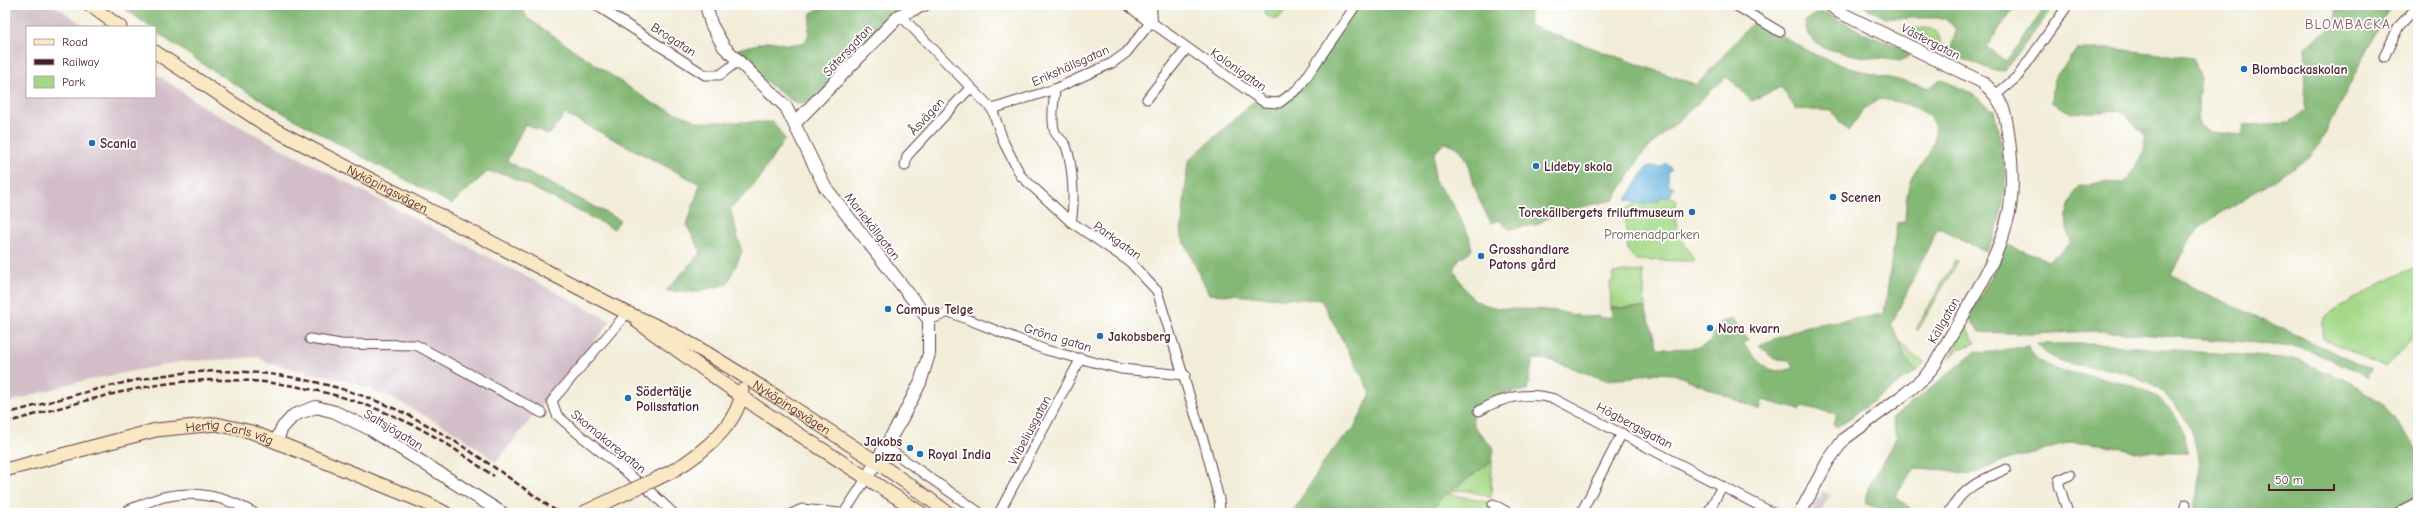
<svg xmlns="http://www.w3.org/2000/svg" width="2423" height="518" viewBox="0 0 2423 518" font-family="'Comic Neue',sans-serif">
  <rect width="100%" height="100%" fill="#fff"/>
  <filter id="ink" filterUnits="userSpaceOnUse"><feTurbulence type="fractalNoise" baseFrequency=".025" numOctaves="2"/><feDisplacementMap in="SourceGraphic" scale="8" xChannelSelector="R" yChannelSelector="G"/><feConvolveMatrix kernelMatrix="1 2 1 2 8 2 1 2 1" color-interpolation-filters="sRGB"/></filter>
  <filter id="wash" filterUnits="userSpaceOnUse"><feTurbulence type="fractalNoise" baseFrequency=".012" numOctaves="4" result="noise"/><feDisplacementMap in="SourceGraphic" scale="16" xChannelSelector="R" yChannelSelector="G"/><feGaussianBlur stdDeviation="0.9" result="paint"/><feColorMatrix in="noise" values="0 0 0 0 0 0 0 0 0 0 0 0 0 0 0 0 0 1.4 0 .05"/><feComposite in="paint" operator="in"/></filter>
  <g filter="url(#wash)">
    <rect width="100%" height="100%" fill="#f2edd8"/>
    <g fill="#d2bdc8">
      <path d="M5 5H53L87 27H27V97H155V73L210 111 611 321 496 462 457 433 394 399 348 381 267 363 259 357 179 362 68 384 5 404Z"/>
      <path d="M1822 491 1830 495 1820 513H1810Z"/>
    </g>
    <g fill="#a4d888" stroke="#777c5a">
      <path d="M1268 5H1289L1279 18 1274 20 1265 14V9Z"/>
      <path d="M1928 28C1936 30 1940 34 1940 43L1937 47 1903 29Z"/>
      <path d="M1661 196 1668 198 1670 196 1676 200C1671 223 1683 242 1695 261L1636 260 1628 251 1625 210 1634 205 1636 201 1659 198Z"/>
      <path d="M1955 260 1958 261 1918 330 1916 329Z"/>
      <path d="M2418 266V333L2385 367 2323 339V317L2383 282Z"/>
      <path d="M1643 271 1645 308H1611L1610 282 1613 281V273Z"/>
      <path d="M1967 324 1968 331 1975 343 1959 349 1950 358Z"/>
      <path d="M1901 343 1913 356 1925 362 1916 371 1903 357Z"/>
      <path d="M1492 461 1491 498C1477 493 1462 486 1448 494L1487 502 1496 513H1429L1442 497Z"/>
    </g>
    <g fill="#83b874" stroke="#666c50" fill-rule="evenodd">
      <path d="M120 5H355L363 8 366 5H521L527 18 652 103 699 122H773L785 139 753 187 730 209 742 252 727 284 695 292 666 291 701 252 687 226 700 184 565 114 549 135 525 124 507 161 620 220 614 229 505 174 487 172 452 204C351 151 248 98 155 31V27H150Z"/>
      <path d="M838 5H899L891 19 867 47 861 40 834 68 841 75 812 100 797 104C777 90 748 72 738 49L770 41 789 45 805 42 808 36 811 13 819 9Z"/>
      <path d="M1356 5H1529L1530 26 1697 85 1754 21 1816 55 1849 68 1930 88 1940 79 1974 94 1986 106 1994 110C1997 128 2002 146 2004 165 2008 191 2000 229 1986 252L1938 227 1891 325 1901 343 1903 357 1916 371 1837 427 1833 424 1837 414 1802 406 1801 410 1762 400 1760 410 1674 374 1648 373 1632 378 1606 380 1550 360 1533 359 1527 391C1502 393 1492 394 1472 411L1473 425 1494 449 1492 461 1442 497 1429 513H1292L1330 453 1355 427 1371 393 1321 300 1209 294 1181 235 1188 161 1258 98 1264 102 1294 94ZM1726 77 1735 83 1751 101 1781 87 1796 109 1832 111 1848 132 1862 111 1879 99C1906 102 1949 112 1931 149 1927 160 1917 167 1912 177 1906 189 1906 209 1905 222L1897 223 1884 314 1807 326 1759 345 1774 359 1789 360 1793 368C1768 378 1757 360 1743 343L1748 340 1732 319 1720 321 1710 342 1698 348 1659 349 1645 308H1611L1612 317 1601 318 1600 316C1581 319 1564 311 1545 310 1524 308 1494 312 1475 300 1465 293 1460 280 1454 270L1459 259 1472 250 1469 236 1452 203 1434 180V154L1444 143C1467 144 1470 170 1475 188 1479 200 1485 211 1491 223L1499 220 1509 229 1535 225 1559 212 1614 200 1643 153Z"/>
      <path d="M1862 5H2016L1986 47 2006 61 2042 12 2033 5H2055L2004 71 1991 70 1949 52 1957 29 1944 18H1885Z"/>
      <path d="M2346 5H2385L2388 9 2319 145 2307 159 2202 225 2192 236 2171 274 2192 287 2372 370 2367 375 2369 378 2356 370 2297 346 2097 331 2031 334 1980 332 1971 322 1970 316 2008 245 2048 261 2070 244C2065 220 2064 207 2080 186L2103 182 2125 183 2145 151 2144 134 2122 111 2071 113 2052 102 2054 79 2077 49H2117L2193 58 2201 78 2198 101 2199 125 2209 132 2242 135 2244 125 2289 123 2305 110 2306 47 2336 23V7Z"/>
      <path d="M1824 12 1872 37 1903 48 1909 56 1900 61C1877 57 1824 56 1810 37 1807 34 1806 27 1805 22L1813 15Z"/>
      <path d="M2037 344H2097L2294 359 2350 382 2382 403 2412 442 2418 452V498L2388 513H2192C2213 450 2184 386 2118 371 2090 364 2056 369 2037 344Z"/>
      <path d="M2028 346C2047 396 2173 350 2188 452H2140L2102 444 2070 443 2000 462 1971 475 1947 470 1915 468 1895 495 1915 513H1890L1866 504 1868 488 1897 436 1892 418 1931 388 1975 351 1984 353Z"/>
    </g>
    <path fill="#61b2dc" stroke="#566884" d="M1666 163 1672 169 1668 172V184L1674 187 1668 198 1661 196 1659 201 1642 204 1626 200 1647 167H1661Z"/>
  </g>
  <g filter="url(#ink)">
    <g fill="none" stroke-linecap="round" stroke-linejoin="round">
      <defs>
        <g id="minor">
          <path d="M596 5 705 75H720L738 61"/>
          <path d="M1735 5 1780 32"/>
          <path d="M900 15 992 109 1004 143 1021 176 1071 222 1130 262 1157 291 1206 449 1219 499 1220 513"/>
          <path d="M2384 57 2399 26 2418 6"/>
          <path d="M1055 89C1054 102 1051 116 1054 129 1055 136 1063 140 1066 146 1073 165 1075 203 1071 222"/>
          <path d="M1997 94 2018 76 2068 5"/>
          <path d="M1147 99 1187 48"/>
          <path d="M992 109 1055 89 1112 63 1126 53 1151 22 1258 98 1264 102 1279 103 1299 88 1356 5"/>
          <path d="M905 166 907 156 971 87"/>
          <path d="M627 313 556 396 552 401 557 415 575 431 652 493 673 513"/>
          <path d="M929 320 949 312 1046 350 1121 369 1185 375"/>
          <path d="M310 339 341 344 416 345 542 413"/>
          <path d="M1479 411C1502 397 1529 391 1555 399L1773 513"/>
          <path d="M886 447 980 513"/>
          <path d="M1493 504 1509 513"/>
          <path d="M124 513C129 509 137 507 143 504 182 487 219 493 254 513"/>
          <path d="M793 513 802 509 839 513"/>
          <path d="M844 513 866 479"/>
          <path d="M999 513 1081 358"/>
          <path d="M1581 513 1622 433"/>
          <path d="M1708 513 1722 486"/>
          <path d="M1949 513C1962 488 1981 480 2006 469"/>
          <path d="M2068 513 2059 485V480L2070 475"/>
          <path d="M2183 513 2186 504"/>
        </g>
        <g id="tertiary">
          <path d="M706 5 711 24 724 47 786 107 825 187 929 320V354L920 383 901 420 866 479"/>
          <path d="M1130 5 1151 22"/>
          <path d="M1150 5 1151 22"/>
          <path d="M795 123 900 15 924 5"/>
          <path d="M276 442 282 428 294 415 316 407 335 412 370 429 502 513"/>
          <path d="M1800 513 1828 461 1844 439 1905 394 1925 377 1935 364C1961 316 1997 267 2009 213 2014 189 2012 164 2009 140 2006 113 2004 100 1982 82L1839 12 1830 5"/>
          <path d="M2400 513 2418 504"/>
        </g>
        <g id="secondary">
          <path d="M90 5 120 27"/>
          <path id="s1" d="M155 52 266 125 627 313C682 335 731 368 780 399 837 436 894 472 948 513"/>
          <path d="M638 322 758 408 921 513"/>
          <path id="s2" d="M5 470 156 430 216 424 252 432 426 503 445 513"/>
          <path d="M656 479C689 465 739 428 742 390"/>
        </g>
      </defs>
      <use href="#minor" stroke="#633e45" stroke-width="11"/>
      <use href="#tertiary" stroke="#633e45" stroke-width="14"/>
      <use href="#secondary" stroke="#633e45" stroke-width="15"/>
      <use href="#minor" stroke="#fff" stroke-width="9"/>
      <use href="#tertiary" stroke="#fff" stroke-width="12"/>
      <use href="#secondary" stroke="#fae7c3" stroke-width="13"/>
      <g stroke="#4a1f2b" stroke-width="2.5" stroke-dasharray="6 3" stroke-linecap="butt">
        <path d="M5 414C58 400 112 383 166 375 253 363 341 380 418 420 467 446 513 481 559 513"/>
        <path d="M5 423C52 410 98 396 146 387 242 369 343 386 428 433 451 445 472 462 494 476"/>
      </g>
      <defs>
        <path id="secondary-bridge" d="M583 513 656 479"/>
      </defs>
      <use href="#secondary-bridge" stroke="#633e45" stroke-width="15" stroke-linecap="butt"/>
      <use href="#secondary-bridge" stroke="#fae7c3" stroke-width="13"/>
    </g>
  </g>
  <g fill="#1f6fb2" stroke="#fff" stroke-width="1.5">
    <circle cx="2244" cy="69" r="4"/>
    <circle cx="92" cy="143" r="4"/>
    <circle cx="1536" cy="166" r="4"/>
    <circle cx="1833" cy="197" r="4"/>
    <circle cx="1692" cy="212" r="4"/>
    <circle cx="1481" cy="256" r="4"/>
    <circle cx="888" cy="309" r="4"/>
    <circle cx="1710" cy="328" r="4"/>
    <circle cx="1100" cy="336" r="4"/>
    <circle cx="628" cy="398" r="4"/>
    <circle cx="910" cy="448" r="4"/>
    <circle cx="920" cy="454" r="4"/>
  </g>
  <g text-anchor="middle" stroke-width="3.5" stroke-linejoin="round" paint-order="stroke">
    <g font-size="13" fill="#4a1f2b" stroke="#fff">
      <text transform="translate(674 39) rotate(33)" y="5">Brogatan</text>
      <text transform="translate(1931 41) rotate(27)" y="5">Västergatan</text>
      <text transform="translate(847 50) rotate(-47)" y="5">Sätersgatan</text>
      <text transform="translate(1070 65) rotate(-24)" y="5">Erikshällsgatan</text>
      <text transform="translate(1239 69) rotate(35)" y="5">Kolonigatan</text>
      <text transform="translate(926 116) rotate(-47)" y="5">Åsvägen</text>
      <text dy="5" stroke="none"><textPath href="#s1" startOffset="270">Nyköpingsvägen</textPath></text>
      <text transform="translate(873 226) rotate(52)" y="5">Mariekällgatan</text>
      <text transform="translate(1118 240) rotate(36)" y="5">Parkgatan</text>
      <text transform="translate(1943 320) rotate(-61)" y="5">Källgatan</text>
      <text transform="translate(1058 337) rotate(17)" y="5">Gröna gatan</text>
      <text dy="5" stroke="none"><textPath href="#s1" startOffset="730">Nyköpingsvägen</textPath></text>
      <text transform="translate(1635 425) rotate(28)" y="5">Högbergsgatan</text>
      <text transform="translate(394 429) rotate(31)" y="5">Saltsjögatan</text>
      <text transform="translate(1029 430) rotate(-62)" y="5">Wibeliusgatan</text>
      <text dy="5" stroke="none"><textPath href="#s2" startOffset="231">Hertig Carls väg</textPath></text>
      <text transform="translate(609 441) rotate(39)" y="5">Skomakaregatan</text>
    </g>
    <g font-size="13" font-weight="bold" fill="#4a1f2b" stroke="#fff" text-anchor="start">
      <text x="2252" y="74">Blombackaskolan</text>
      <text x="100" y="148">Scania</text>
      <text x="1544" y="171">Lideby skola</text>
      <text x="1841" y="202">Scenen</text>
      <text x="1684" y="217" text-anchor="end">Torekällbergets friluftmuseum</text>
      <text x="1489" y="254">Grosshandlare<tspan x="1489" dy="15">Patons gård</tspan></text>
      <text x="896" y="314">Campus Telge</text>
      <text x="1718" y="333">Nora kvarn</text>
      <text x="1108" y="341">Jakobsberg</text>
      <text x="636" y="396">Södertälje<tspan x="636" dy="15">Polisstation</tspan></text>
      <text x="902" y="446" text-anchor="end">Jakobs<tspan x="902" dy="15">pizza</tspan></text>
      <text x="928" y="459">Royal India</text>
    </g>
    <g font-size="13" fill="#655647" stroke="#fff">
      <text x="1652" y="239">Promenadparken</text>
    </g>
    <g font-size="14" letter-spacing="1" fill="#865155" stroke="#fff">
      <text x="2348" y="29">BLOMBACKA</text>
    </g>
  </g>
  <rect width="2423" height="518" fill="none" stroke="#fff" stroke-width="20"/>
  <rect x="26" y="26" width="130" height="72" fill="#ffffff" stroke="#b7a5aa"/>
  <rect x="34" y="39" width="20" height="6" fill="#fae7c3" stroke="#b7a5aa"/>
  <text x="62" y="46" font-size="12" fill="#4a1f2b">Road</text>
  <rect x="34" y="59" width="20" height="6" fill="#4a1f2b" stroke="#b7a5aa"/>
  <text x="62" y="66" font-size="12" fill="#4a1f2b">Railway</text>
  <rect x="34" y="76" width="20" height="12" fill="#a4d888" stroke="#b7a5aa"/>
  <text x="62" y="86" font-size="12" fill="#4a1f2b">Park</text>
  <path d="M2269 484v6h65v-6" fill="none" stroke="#4a1f2b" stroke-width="2"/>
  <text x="2275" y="484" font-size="12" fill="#4a1f2b" stroke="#ffffff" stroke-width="3" paint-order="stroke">50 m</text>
</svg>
